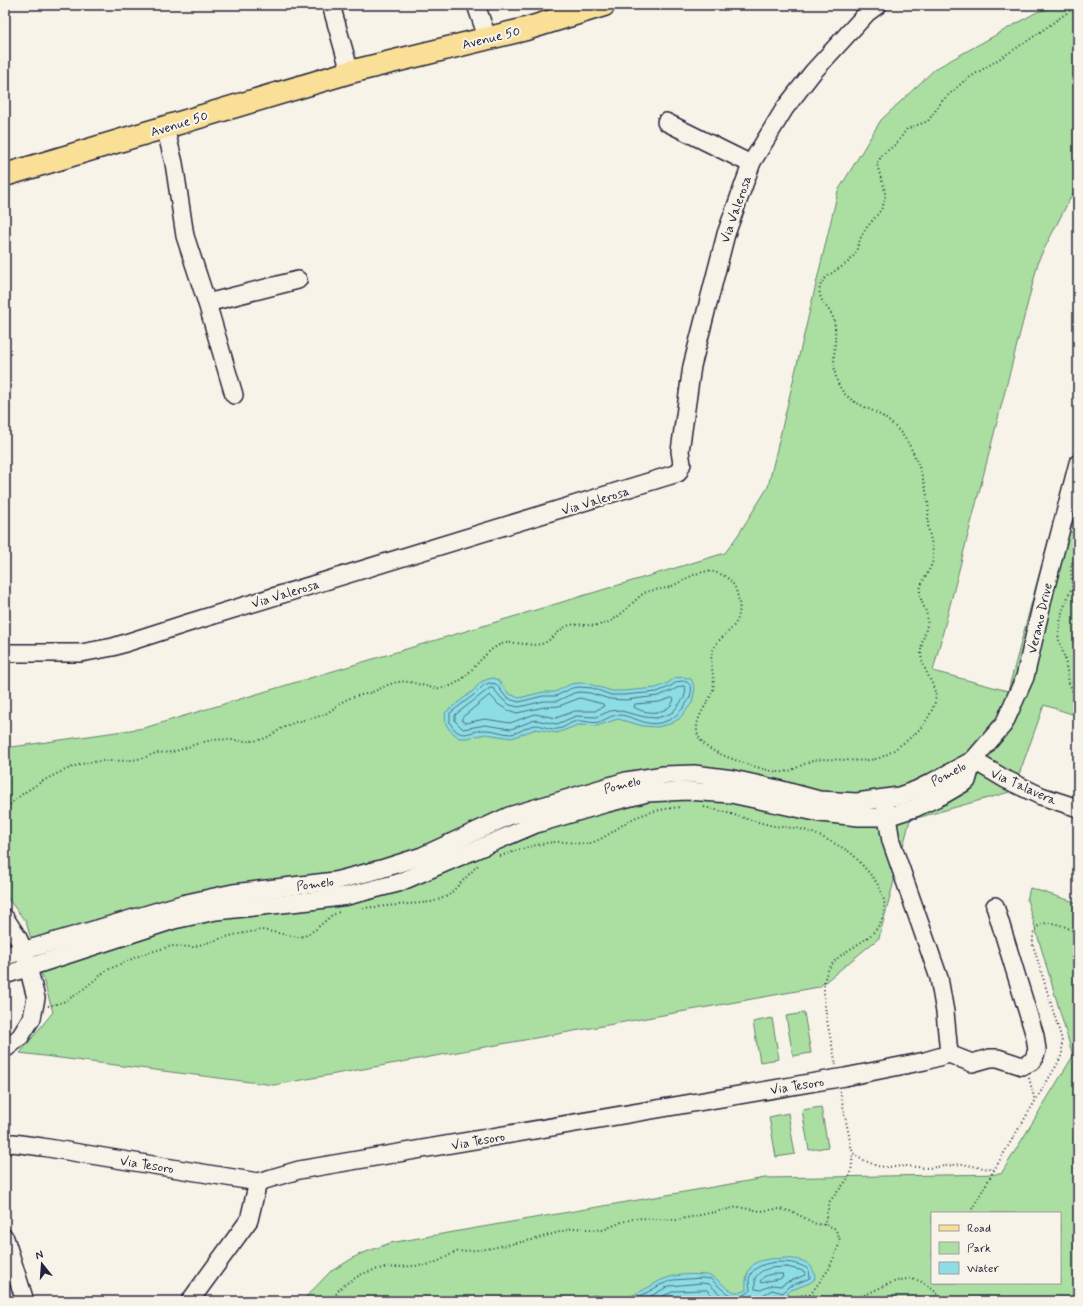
<svg xmlns="http://www.w3.org/2000/svg" width="1083" height="1306" viewBox="0 0 1083 1306" font-family="Mynerve,sans-serif">
  <rect width="100%" height="100%" fill="#f7f3e8"/>
  <filter id="ink" filterUnits="userSpaceOnUse"><feTurbulence type="fractalNoise" baseFrequency=".025" numOctaves="2"/><feDisplacementMap in="SourceGraphic" scale="8" xChannelSelector="R" yChannelSelector="G"/><feConvolveMatrix kernelMatrix="1 2 1 2 8 2 1 2 1" color-interpolation-filters="sRGB"/></filter>
  <g filter="url(#ink)">
    <g fill="#aadfa1" stroke="#66806e" fill-rule="evenodd">
      <path d="M1061 5H1078V183L1039 259 933 671 1008 691 1050 534 1078 531V716L1044 705 1013 791 910 820 879 938 819 987 274 1085 20 1053 53 1012 26 922 5 895V748L144 728 725 553 738 535 768 487 838 191 881 120 935 69 1037 12Z"/>
      <path d="M1030 888 1078 903V1301H302L330 1272 358 1255 390 1243 765 1178 1001 1174 1073 1056 1027 900ZM932 1213H1060V1283H932Z"/>
      <path d="M804 1013 811 1053 793 1056 786 1016Z"/>
      <path d="M772 1018 779 1059 760 1062 753 1022Z"/>
      <path d="M821 1107 828 1147 809 1150 802 1110Z"/>
      <path d="M788 1113 795 1154 776 1157 769 1117Z"/>
    </g>
    <g fill="#8cdde4" stroke="#6292a0">
      <path d="M684 677 691 679 693 683 695 689 692 703 679 719 670 724 657 727 643 726 618 719 597 726 578 725 557 733 536 729 512 738 486 734 466 738H459L449 729 446 724 445 713 447 711 473 691 481 682 488 679 494 678 499 681 508 693 519 698 543 692H555L571 684 579 683H586L612 691H624L656 688 668 683 675 678Z"/>
      <path d="M787 1258C802 1260 814 1261 815 1279L810 1283 789 1291 788 1293 790 1301H781L778 1295C772 1294 770 1297 765 1298 760 1300 755 1299 749 1301H620C628 1297 637 1294 645 1289 652 1286 659 1280 667 1278 678 1274 694 1274 706 1275 721 1276 728 1299 746 1290 745 1276 748 1263 764 1260 771 1258 780 1259 787 1258Z"/>
      <path d="M594 1295 599 1296 607 1301H583L588 1297Z"/>
    </g>
    <g fill="none" stroke-linecap="round" stroke-linejoin="round">
      <g stroke="#4c6d7f" stroke-width="1">
        <path d="M684 681C704 687 679 716 669 720 647 730 637 716 619 715 611 715 605 720 599 722 591 724 584 720 577 721 570 722 565 728 558 729 551 730 544 726 537 725 528 725 520 733 511 734 503 734 495 730 487 730 471 729 461 743 450 723V713L475 694 484 685 489 683 496 684 505 696 512 700 519 702 543 696H556L572 688 579 687 592 688 611 695H624L657 692 669 687 677 682Z"/>
        <path d="M684 686 686 690 684 698 673 712 667 715 656 718 645 717 617 710 610 711 596 717 576 716 557 724 535 720 511 729 485 725 463 729 455 721V715L490 688H493L503 700 510 705 519 707 544 701H557L574 693 580 692 590 693 610 699 625 700 658 696 671 691 679 687Z"/>
        <path d="M490 695 499 705 508 710 517 713 544 707 559 706 580 698 603 704 604 706 595 711H575L556 718 535 714 510 723 485 719 466 723 462 721V718Z"/>
        <path d="M672 698 674 699C670 715 645 715 634 707L635 704 659 702Z"/>
        <path d="M787 1267 800 1270 805 1272V1275L786 1283 781 1286 772 1285 761 1290 755 1289V1278C763 1266 775 1268 787 1267Z"/>
        <path d="M782 1274 783 1277C778 1281 770 1279 762 1283L760 1282C764 1273 773 1274 782 1274Z"/>
        <path d="M630 1301 648 1292 660 1285 673 1280 702 1278 711 1279 725 1292 731 1295 743 1296 750 1291C750 1286 748 1280 750 1276 757 1258 797 1259 809 1270L810 1278 788 1287 783 1293 772 1290 761 1296H752L750 1301"/>
        <path d="M642 1301 669 1286 702 1283 709 1284 722 1296 728 1300 744 1301"/>
        <path d="M655 1301 665 1295 675 1291 702 1290H707L718 1301"/>
      </g>
      <defs>
        <g id="minor">
          <path d="M331 5 350 72"/>
          <path d="M476 5 484 28"/>
          <path d="M666 122 751 164"/>
          <path d="M165 127 174 163 185 236 207 303 234 395"/>
          <path d="M207 303 298 280"/>
          <path d="M5 653H81L113 647 188 623 678 473 682 464 680 451 692 366 726 234 752 162 785 108 813 72 867 13 878 5"/>
          <path d="M973 760 1005 779 1041 796 1078 808"/>
          <path d="M885 805 891 841 939 978 945 1012 949 1054"/>
          <path d="M5 918 18 938 24 951 36 998 32 1018 20 1037 5 1049"/>
          <path d="M5 956 182 904 233 893 335 881 381 869 422 856 509 816 626 781 664 775 694 774 733 779 778 789 819 800 857 802 899 796 916 790 932 782 973 760 1004 724 1025 677 1045 590 1078 463"/>
          <path d="M5 975 174 920 216 911 310 901 347 896 398 883 536 824 604 804 647 793 687 791 731 794 820 813 859 817H887L915 808 943 795 967 781 973 760"/>
          <path d="M949 1054 972 1063 990 1058H998L1022 1066 1033 1061 1037 1050 1035 1036 995 906"/>
          <path d="M5 1145 13 1143 42 1147 258 1182 299 1170 845 1077 925 1061 949 1054"/>
          <path d="M5 1238 25 1301"/>
          <path d="M190 1301 249 1220 258 1182"/>
        </g>
        <path id="major" d="M5 175 350 72 526 29 604 5"/>
      </defs>
      <use href="#minor" stroke="#22223b" stroke-width="20"/>
      <use href="#major" stroke="#22223b" stroke-width="25"/>
      <g stroke="#22223b" stroke-width="2" stroke-dasharray="1 3" stroke-linecap="butt">
        <path d="M1078 552 1071 565 1072 587 1062 612 1058 634 1059 640 1065 659 1069 683 1074 694 1078 699"/>
        <path d="M704 807C728 812 751 821 774 826 786 828 799 827 810 832 823 837 836 844 848 851 854 855 858 860 863 866 877 881 890 898 882 919 872 946 835 948 826 975 819 995 832 1043 836 1065"/>
        <path d="M5 811C16 793 65 767 86 763 104 759 124 763 142 758 148 757 153 753 159 753 165 752 170 753 176 751 189 747 200 742 213 740 229 738 244 743 259 740 272 737 279 728 291 724 302 719 314 719 325 714 333 710 340 702 348 699 356 695 365 695 372 692 381 689 389 683 398 682 415 679 429 692 447 687 469 681 479 655 499 645 512 639 527 647 541 644 552 641 557 631 567 626 577 622 588 627 598 625 619 622 629 604 644 593 653 589 663 590 672 586 688 579 701 566 720 574 728 577 733 582 736 590 739 599 741 609 738 618 733 632 718 637 713 650 708 663 716 677 713 690 709 703 698 713 697 727 696 735 701 742 707 747 717 755 772 774 783 772 795 771 804 762 816 760 837 757 858 764 879 758 887 755 893 751 899 746 917 734 928 723 935 702 939 687 921 670 921 653 921 643 925 635 927 625 930 612 919 603 920 591 921 580 931 571 933 559 934 548 929 536 928 525 928 517 929 509 928 502 926 487 921 471 915 457 907 437 893 421 873 411 863 406 852 402 844 393 826 371 839 344 834 320 831 310 822 304 820 295 815 276 843 270 852 258 857 252 858 244 861 237 867 223 883 214 885 198 886 187 879 175 877 164L882 155 896 144 907 129 928 121 943 100 964 81 1026 42 1078 5"/>
        <path d="M500 856C519 850 537 843 557 842 568 841 580 845 590 843 605 839 617 828 630 820 646 812 663 809 680 807"/>
        <path d="M363 908 432 902 448 896 478 865"/>
        <path d="M48 1006 63 1002 77 994 107 970 143 954 172 946 193 947 233 935 262 930 298 937 305 936 316 929 331 916 339 912"/>
        <path d="M1029 1078 1035 1101"/>
        <path d="M840 1091 851 1146 853 1153 859 1158 877 1166 886 1167 907 1166 928 1168 962 1164 994 1170"/>
        <path d="M972 1213V1209L1001 1158 1058 1063 1062 1054V1040L1033 945C1030 913 1061 922 1078 934"/>
        <path d="M824 1225 830 1201 847 1180 851 1173 853 1153"/>
        <path d="M332 1301 338 1291 345 1284 362 1274 374 1270 384 1268 427 1265 439 1261 455 1252 487 1249 516 1243 532 1240 573 1228 603 1230 622 1222 637 1218 677 1220 738 1207 760 1211 777 1209 785 1210 793 1212 816 1224 827 1225 834 1228 839 1236 840 1241 839 1245 829 1269 810 1295"/>
        <path d="M778 1301C789 1298 800 1294 811 1295 824 1296 837 1301 851 1299 874 1296 901 1268 925 1284 933 1289 939 1296 946 1301"/>
      </g>
      <use href="#minor" stroke="#f7f3e8" stroke-width="17"/>
      <use href="#major" stroke="#fadf96" stroke-width="22"/>
    </g>
  </g>
  <g text-anchor="middle" stroke-width="4" stroke-linejoin="round" paint-order="stroke">
    <g font-size="13" fill="#22223b" stroke="#f7f3e8">
      <text transform="translate(491 37) rotate(-14)" y="5">Avenue 50</text>
      <text transform="translate(179 123) rotate(-17)" y="5">Avenue 50</text>
      <text transform="translate(735 209) rotate(-71)" y="5">Via Valerosa</text>
      <text transform="translate(595 500) rotate(-17)" y="5">Via Valerosa</text>
      <text transform="translate(285 593) rotate(-17)" y="5">Via Valerosa</text>
      <text transform="translate(1039 618) rotate(-77)" y="5">Verano Drive</text>
      <text transform="translate(948 773) rotate(-28)" y="5">Pomelo</text>
      <text transform="translate(622 784) rotate(-14)" y="5">Pomelo</text>
      <text transform="translate(1024 786) rotate(24)" y="5">Via Talavera</text>
      <text transform="translate(315 883) rotate(-8)" y="5">Pomelo</text>
      <text transform="translate(797 1085) rotate(-9)" y="5">Via Tesoro</text>
      <text transform="translate(478 1140) rotate(-10)" y="5">Via Tesoro</text>
      <text transform="translate(147 1164) rotate(9)" y="5">Via Tesoro</text>
    </g>
  </g>
  <rect width="1083" height="1306" fill="none" stroke="#f7f3e8" stroke-width="20"/>
  <rect x="10" y="10" width="1063" height="1286" fill="none" stroke="#22223b" stroke-width="1.5" filter="url(#ink)"/>
  <rect x="931" y="1212" width="130" height="72" fill="#f7f3e8" stroke="#a29fa3"/>
  <rect x="939" y="1225" width="20" height="6" fill="#fadf96" stroke="#a29fa3"/>
  <text x="967" y="1232" font-size="12" fill="#22223b">Road</text>
  <rect x="939" y="1242" width="20" height="12" fill="#aadfa1" stroke="#a29fa3"/>
  <text x="967" y="1252" font-size="12" fill="#22223b">Park</text>
  <rect x="939" y="1262" width="20" height="12" fill="#8cdde4" stroke="#a29fa3"/>
  <text x="967" y="1272" font-size="12" fill="#22223b">Water</text>
  <g transform="translate(42 1264) rotate(343)" stroke="#f7f3e8" stroke-width="3" paint-order="stroke">
  <path d="M0-3L7 15L0 10L-7 15Z" fill="#22223b"/>
  <text y="-6" font-size="11" font-weight="bold" text-anchor="middle" fill="#22223b">N</text>
  </g>
</svg>
